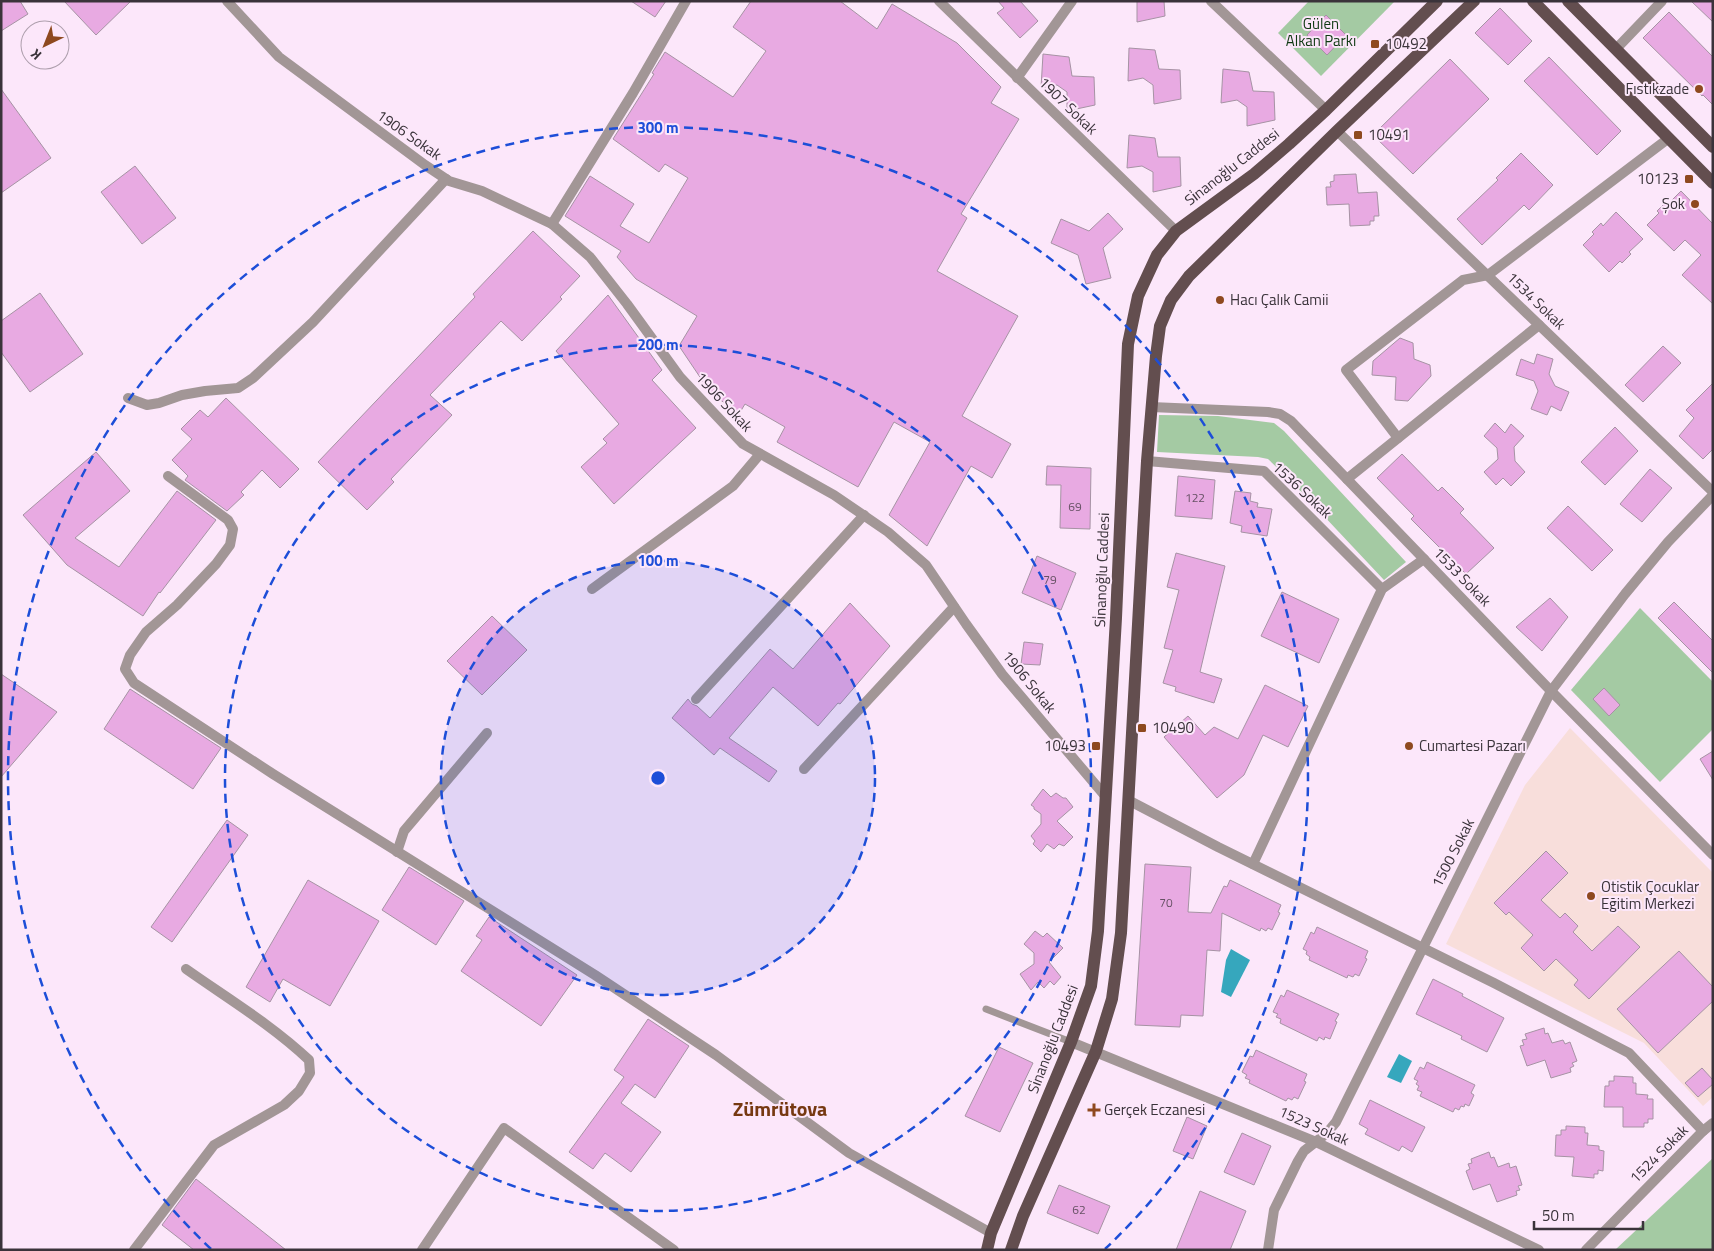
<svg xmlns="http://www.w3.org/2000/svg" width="1714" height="1251" viewBox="0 0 1714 1251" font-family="'Titillium Web',sans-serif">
  <rect width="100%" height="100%" fill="#fce7fa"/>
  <path fill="#f8dedb" d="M1570 728 1713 873V1097L1703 1106 1644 1043 1446 944 1525 785Z"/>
  <g fill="#a4caa3">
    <path d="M1309 1H1395L1321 76 1278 33Z"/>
    <path d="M1159 415 1218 416 1274 423 1284 431 1406 562 1384 580 1290 480 1268 459 1258 457 1157 452Z"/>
    <path d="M1640 608 1713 682V729L1660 782 1571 690Z"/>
    <path d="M1713 1158V1250H1615Z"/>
  </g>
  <g fill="#36a7bd">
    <path d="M1231 949 1250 960 1231 997 1221 992 1226 960Z"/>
    <path d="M1399 1054 1412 1061 1401 1083 1387 1077Z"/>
  </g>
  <g fill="#e8aae2" stroke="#a693a4">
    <path d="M1 1H20L28 14 1 31Z"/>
    <path d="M64 1H131L96 35Z"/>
    <path d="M631 1H666L655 17Z"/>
    <path d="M751 1H840L877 29 892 4 957 43 1001 87 991 103 1019 119 961 214 967 218 937 271 1018 316 962 416 1011 444 992 478 971 466 927 546 889 515 930 442 894 422 858 487 777 442 785 427 745 404 739 414 710 392 679 346 697 316 636 279 617 257 621 251 565 216 590 176 634 204 620 226 649 243 688 178 665 164 659 172 613 139 654 74 652 73 665 52 733 97 766 51 733 27Z"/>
    <path d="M998 1H1020L1038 21 1020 38 997 13 1004 8Z"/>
    <path d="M1137 1H1164L1165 16 1137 22Z"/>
    <path d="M1691 1H1713V22Z"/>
    <path d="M1500 8 1532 41 1508 65 1475 33Z"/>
    <path d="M1669 12 1713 57V105L1703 95 1702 96 1643 38Z"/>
    <path d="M1326 15 1346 35 1327 55 1307 35Z"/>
    <path d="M1129 48 1155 50 1159 69 1180 70 1181 99 1154 104 1153 85 1143 78 1128 81Z"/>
    <path d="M1043 54 1069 57 1072 76 1094 77 1095 105 1067 111V92L1057 85 1041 88Z"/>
    <path d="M1549 57 1621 131 1597 155 1524 81Z"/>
    <path d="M1450 59 1489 99 1413 174 1373 135Z"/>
    <path d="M1223 69 1249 72 1253 91 1274 92 1275 120 1247 126V107L1237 100 1221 103Z"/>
    <path d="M1 89 51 158 1 193Z"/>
    <path d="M1129 135 1155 138 1158 157H1180L1181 186 1153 192V172L1142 166 1127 168Z"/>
    <path d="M1521 153 1553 185 1529 210 1524 205 1482 245 1457 219 1498 180 1496 178Z"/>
    <path d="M135 166 176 218 142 244 101 192Z"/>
    <path d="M1356 174 1358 193 1377 192 1379 216H1374V221H1370V225L1350 226 1349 204 1327 205 1326 187H1331L1330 182 1334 181V175Z"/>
    <path d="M1681 191 1713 224V304L1682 275 1701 255 1685 240 1674 251 1647 225 1659 213 1657 211 1666 202 1668 204Z"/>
    <path d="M1616 212 1643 239 1629 252 1631 254 1622 263 1620 261 1609 272 1583 245 1594 234 1592 232 1601 223 1603 226Z"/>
    <path d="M1108 213 1123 229 1103 248 1111 278 1086 284 1078 255 1051 243 1061 219 1089 231Z"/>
    <path d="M533 231 580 276 560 297 562 299 522 341 501 321 430 395 452 415 391 479 394 482 367 510 318 462 475 297 473 294Z"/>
    <path d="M40 293 83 354 30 392 1 352V321Z"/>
    <path d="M608 295 662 370 652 380 696 428 614 504 581 467 607 443 603 439 619 424 556 351Z"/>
    <path d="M1400 338 1413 343 1414 359 1430 365 1431 376 1408 401 1395 400 1396 377 1372 375 1373 361Z"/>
    <path d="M1663 346 1681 363 1643 402 1625 385Z"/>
    <path d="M1537 354 1553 359 1549 374 1555 386 1569 392 1561 411 1551 406 1547 415 1531 409 1538 391 1534 381 1516 375 1521 359 1534 364Z"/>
    <path d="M1713 383V449L1703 459 1679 436 1694 418 1686 410Z"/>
    <path d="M226 398 299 469 280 488 262 470 241 492 244 495 227 511 185 480 188 476 172 460 192 439 181 429 200 410 208 417Z"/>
    <path d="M1495 423 1505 433 1511 424 1524 436 1514 447 1515 461 1525 472 1511 486 1503 478 1496 485 1484 472 1498 459 1497 448 1484 436Z"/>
    <path d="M1615 427 1638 451 1605 485 1581 462Z"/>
    <path d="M96 452 130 491 75 538 119 567 177 491 216 520 160 593 159 592 143 616 67 565 23 515Z"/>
    <path d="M1402 454 1438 491 1442 487 1464 509 1460 513 1494 548 1466 574 1411 519 1414 516 1377 478Z"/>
    <path d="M1047 466 1091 468 1090 529 1060 528 1061 485H1046Z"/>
    <path d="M1650 469 1672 488 1642 522 1620 504Z"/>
    <path d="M1178 476 1215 480 1212 519 1175 516Z"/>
    <path d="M1235 491 1251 493 1250 501 1258 503 1257 507 1272 509 1267 536 1241 532 1242 526 1230 523Z"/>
    <path d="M1568 506 1613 550 1592 571 1547 528Z"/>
    <path d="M1176 553 1225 566 1200 672 1222 679 1214 703 1175 691 1176 687 1163 683 1173 650 1164 648 1179 590 1167 587Z"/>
    <path d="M1037 556 1076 573 1061 610 1022 593Z"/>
    <path d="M1282 592 1339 619 1319 663 1261 636Z"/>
    <path d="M1550 598 1568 617 1542 651 1516 627Z"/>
    <path d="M1674 602 1713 641V673L1658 618Z"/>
    <path d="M850 603 890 646 840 704 838 703 818 726 773 687 729 738 777 771 769 782 720 748 714 755 672 718 688 699 692 704 697 706 710 718 770 649 793 669Z"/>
    <path d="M492 616 527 650 482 695 447 661Z"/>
    <path d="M1024 642 1043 644 1040 665 1021 664Z"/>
    <path d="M1 674 57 712 1 777Z"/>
    <path d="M1265 685 1308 706 1288 747 1263 735 1244 775 1217 798 1164 737 1188 716 1205 735 1214 727 1238 739Z"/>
    <path d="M1604 688 1620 705 1609 716 1593 699Z"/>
    <path d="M130 689 221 748 193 789 104 729Z"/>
    <path d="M1713 751V780L1700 759Z"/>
    <path d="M1043 789 1051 797 1056 793 1063 798H1066L1073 807 1057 821 1073 837 1064 846 1059 844 1054 849 1047 844 1041 852 1033 844 1035 841 1031 836 1041 824V814L1034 809V807L1031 805Z"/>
    <path d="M227 820 248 835 172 942 151 927Z"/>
    <path d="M1546 851 1568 873 1541 900 1560 918 1565 913 1578 926 1573 932 1592 951 1618 926 1640 947 1589 999 1574 985 1578 980 1556 959 1544 971 1521 948 1533 935 1509 912 1506 915 1494 903Z"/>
    <path d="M1145 864 1191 867 1188 912 1211 913 1224 886 1227 887 1230 880 1281 905 1278 912 1280 913 1272 930 1268 928 1266 931 1261 928 1260 931 1222 913 1220 951 1207 950 1203 1016 1181 1015 1180 1027 1135 1025Z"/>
    <path d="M409 867 464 901 436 945 382 910Z"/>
    <path d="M308 880 379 921 330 1006 283 979 270 1002 246 987Z"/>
    <path d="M489 917 577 975 541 1026 461 971 482 940 476 936Z"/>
    <path d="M1317 927 1368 951 1365 958 1367 959 1359 976 1355 974 1353 977 1348 975 1347 978 1309 960 1310 957 1306 954 1307 951 1303 949 1311 932 1314 934Z"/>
    <path d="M1035 931 1043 937 1047 933 1063 948 1049 962 1061 977 1054 985 1050 981 1044 988 1038 982 1031 990 1020 974 1034 964V953L1024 944Z"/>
    <path d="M1679 951 1713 987V1001L1658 1053 1617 1009Z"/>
    <path d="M1433 979 1463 994 1462 996 1504 1018 1487 1052 1461 1039 1462 1036 1416 1014Z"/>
    <path d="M1287 990 1339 1014 1335 1021 1337 1022 1330 1039 1325 1037 1324 1040 1319 1037 1317 1041 1280 1023 1281 1019 1276 1017 1278 1014 1273 1012 1281 995 1284 997Z"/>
    <path d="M648 1019 689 1046 655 1098 635 1084 621 1103 661 1132 631 1172 605 1153 593 1169 569 1152 624 1077 614 1070Z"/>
    <path d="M1544 1028 1545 1034 1548 1033 1552 1043 1563 1040 1565 1044 1570 1042 1577 1061 1572 1063 1574 1066 1570 1068 1571 1072 1551 1078 1545 1060 1527 1066 1520 1046 1524 1045 1522 1040 1527 1039 1525 1034Z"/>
    <path d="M999 1047 1033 1063 1000 1132 965 1116Z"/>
    <path d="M1256 1050 1307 1074 1304 1081 1306 1082 1298 1099 1294 1097 1292 1100 1288 1098 1286 1101 1249 1083 1250 1080 1245 1078 1247 1075 1242 1072 1250 1056 1253 1057Z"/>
    <path d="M1427 1062 1475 1085 1471 1093 1474 1095 1469 1106 1465 1104 1464 1107 1461 1106 1459 1110 1455 1108 1453 1112 1420 1096 1422 1092 1417 1090 1419 1086 1416 1084 1418 1081 1414 1079 1420 1067 1424 1069Z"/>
    <path d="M1702 1068 1713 1080V1084L1698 1097 1685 1083Z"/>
    <path d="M1614 1076 1633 1077V1083H1636V1094L1648 1095 1647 1099H1653V1119H1648V1123H1644V1127H1623V1107H1604L1605 1086H1609V1081H1614Z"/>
    <path d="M1370 1100 1425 1127 1412 1152 1402 1146 1399 1151 1365 1134 1368 1129 1359 1124Z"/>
    <path d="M1187 1117 1207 1126 1193 1159 1173 1151Z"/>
    <path d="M1566 1126 1585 1127V1133H1588L1587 1145 1599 1146V1150L1604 1151 1603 1171 1598 1170V1174H1594V1178L1572 1176 1574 1157 1555 1156 1556 1135H1561V1130H1566Z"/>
    <path d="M1242 1133 1271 1146 1254 1185 1224 1172Z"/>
    <path d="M1489 1152 1491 1158 1494 1157 1498 1167 1509 1163 1510 1168 1516 1166 1522 1185 1518 1186 1520 1190 1516 1191 1517 1195 1497 1202 1490 1184 1473 1190 1466 1171 1470 1169 1468 1164 1472 1163 1471 1159Z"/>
    <path d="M196 1179 286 1250H194L162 1225Z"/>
    <path d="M1059 1185 1110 1206 1098 1234 1047 1213Z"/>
    <path d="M1200 1191 1246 1211 1230 1250H1176Z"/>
  </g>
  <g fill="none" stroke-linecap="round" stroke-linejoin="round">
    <path stroke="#a29696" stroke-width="7" d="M986 1009 1071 1042"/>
    <g stroke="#a29696" stroke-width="10">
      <path d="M227 1 279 57 425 165 449 181 482 191 552 224 590 257 627 304 680 377 743 444 834 495 888 532 926 565 966 624 1002 674 1106 797"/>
      <path d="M939 1 1176 231"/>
      <path d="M1211 1 1326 110"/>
      <path d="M1616 49 1662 1"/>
      <path d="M1017 78 1072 1"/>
      <path d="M1337 131 1713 492"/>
      <path d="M552 224 633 93 686 1"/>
      <path d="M128 398 147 405 159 403 182 395 205 391 238 388 253 378 313 322 446 179"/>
      <path d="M1151 407 1268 412 1280 414 1291 421 1551 691 1713 855"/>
      <path d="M1398 438 1346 370 1463 280 1488 275 1669 138"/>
      <path d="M1147 461 1264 471 1382 589"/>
      <path d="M168 476 228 520 233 529 230 545 216 564 177 605 146 632 130 655 125 669 134 683 273 774 595 975 716 1055 849 1153 991 1233"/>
      <path d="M1347 479 1539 325"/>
      <path d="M592 589 733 486 760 454"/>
      <path d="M696 699 864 515"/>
      <path d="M804 769 954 607"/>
      <path d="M1128 800 1218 847 1494 983 1629 1053 1703 1131"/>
      <path d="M397 852 404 831 487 733"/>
      <path d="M1253 864 1382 589 1424 559"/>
      <path d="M1071 1042 1316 1142 1539 1250"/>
      <path d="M134 1250 214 1145 284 1105 299 1091 310 1073 309 1060C272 1025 227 998 186 969"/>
      <path d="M422 1250 504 1128 674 1250"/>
      <path d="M1268 1250 1274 1210 1298 1161 1304 1151 1327 1133 1336 1122 1551 691 1625 594 1668 542 1713 495"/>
      <path d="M1586 1250 1703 1131 1713 1123"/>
    </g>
    <g stroke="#634e4f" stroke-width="12">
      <path d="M1533 1 1713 183"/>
      <path d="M1568 1 1713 147"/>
      <path d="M987 1250 991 1233 1071 1042 1091 986 1098 931 1116 618 1128 344 1138 296 1157 255 1176 231 1254 174 1289 144 1326 110 1437 1"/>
      <path d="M1011 1250 1023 1216 1096 1051 1112 999 1121 933 1147 461 1156 356 1160 326 1171 300 1189 276 1337 131 1474 1"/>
    </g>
  </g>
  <circle cx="658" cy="778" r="217" fill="#1d4ed8" fill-opacity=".12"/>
  <g fill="none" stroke="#1d4ed8" stroke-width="2.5" stroke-dasharray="9 6">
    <circle cx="658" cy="778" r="217"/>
    <circle cx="658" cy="778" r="433"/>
    <path d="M211 1249A650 650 0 1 1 1105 1249"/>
  </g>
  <g fill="#8e491f" stroke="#fce7fa" stroke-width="2">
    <rect x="1370" y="39" width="10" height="10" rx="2.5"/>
    <circle cx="1699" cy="89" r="5"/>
    <rect x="1353" y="130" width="10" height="10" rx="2.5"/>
    <rect x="1684" y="174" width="10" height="10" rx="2.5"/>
    <circle cx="1695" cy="204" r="5"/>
    <circle cx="1220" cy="300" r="5"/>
    <rect x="1137" y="723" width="10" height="10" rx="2.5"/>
    <rect x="1091" y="741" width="10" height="10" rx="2.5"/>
    <circle cx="1409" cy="746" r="5"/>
    <circle cx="1591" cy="896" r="5"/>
    <path d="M1091.5 1102.5h5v5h5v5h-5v5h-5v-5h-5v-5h5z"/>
  </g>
  <g text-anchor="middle" stroke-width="4" stroke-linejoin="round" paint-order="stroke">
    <g font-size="12" fill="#665164">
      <text x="1195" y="502">122</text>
      <text x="1075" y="511">69</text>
      <text x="1050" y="584">79</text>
      <text x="1166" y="907">70</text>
      <text x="1079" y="1214">62</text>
    </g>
    <g font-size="15" fill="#103a13" stroke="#fce7fa">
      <text x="1321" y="29">Gülen<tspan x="1321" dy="17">Alkan Parkı</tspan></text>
    </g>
    <g font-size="15" fill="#3a333a" stroke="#fce7fa" text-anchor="start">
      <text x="1385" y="49">10492</text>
      <text x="1689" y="94" text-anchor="end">Fıstıkzade</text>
      <text x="1368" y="140">10491</text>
      <text x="1679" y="184" text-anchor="end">10123</text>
      <text x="1685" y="209" text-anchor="end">Şok</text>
      <text x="1230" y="305">Hacı Çalık Camii</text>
      <text x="1152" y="733">10490</text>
      <text x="1086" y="751" text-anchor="end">10493</text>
      <text x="1419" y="751">Cumartesi Pazarı</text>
      <text x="1601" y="892">Otistik Çocuklar<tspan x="1601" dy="17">Eğitim Merkezi</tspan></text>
      <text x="1104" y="1115">Gerçek Eczanesi</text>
    </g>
    <g font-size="15" fill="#3a333a" stroke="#fce7fa">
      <text transform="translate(1068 106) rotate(44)" y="5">1907 Sokak</text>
      <text transform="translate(409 135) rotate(35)" y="5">1906 Sokak</text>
      <text transform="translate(1232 167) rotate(-38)" y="5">Si̇nanoğlu Caddesi</text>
      <text transform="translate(1536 301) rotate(44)" y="5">1534 Sokak</text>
      <text transform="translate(724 402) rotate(47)" y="5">1906 Sokak</text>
      <text transform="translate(1302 490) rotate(43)" y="5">1536 Sokak</text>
      <text transform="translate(1102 570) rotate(-88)" y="5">Si̇nanoğlu Caddesi</text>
      <text transform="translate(1462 577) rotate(46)" y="5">1533 Sokak</text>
      <text transform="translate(1029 682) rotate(51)" y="5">1906 Sokak</text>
      <text transform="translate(1453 853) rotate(-63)" y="5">1500 Sokak</text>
      <text transform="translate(1053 1039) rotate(-69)" y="5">Si̇nanoğlu Caddesi</text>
      <text transform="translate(1314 1126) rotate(24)" y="5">1523 Sokak</text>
      <text transform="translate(1659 1154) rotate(-45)" y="5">1524 Sokak</text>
    </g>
    <g font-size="20" font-weight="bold" fill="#763911" stroke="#fce7fa">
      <text x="780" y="1116">Zümrütova</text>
    </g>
  </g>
  <circle cx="658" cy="778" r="8" fill="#1d4ed8" stroke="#fce7fa" stroke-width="2.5"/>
  <g font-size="15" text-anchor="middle" font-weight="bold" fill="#1d4ed8" stroke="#fce7fa" stroke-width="4" stroke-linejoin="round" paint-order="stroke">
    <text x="658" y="133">300 m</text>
    <text x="658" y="350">200 m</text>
    <text x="658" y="566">100 m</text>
  </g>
  <rect width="1714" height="1251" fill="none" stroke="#3a333a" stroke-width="5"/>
  <g transform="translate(45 45) rotate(223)"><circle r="24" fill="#fce7fa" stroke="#ae9fad"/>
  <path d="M0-4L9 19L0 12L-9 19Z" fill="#8e491f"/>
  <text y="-8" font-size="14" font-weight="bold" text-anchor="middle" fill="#3a333a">K</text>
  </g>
  <path d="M1534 1221v8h109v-8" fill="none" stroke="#3a333a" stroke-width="2.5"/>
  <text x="1542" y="1221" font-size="15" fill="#3a333a" stroke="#fce7fa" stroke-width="4" paint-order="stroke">50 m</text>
</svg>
